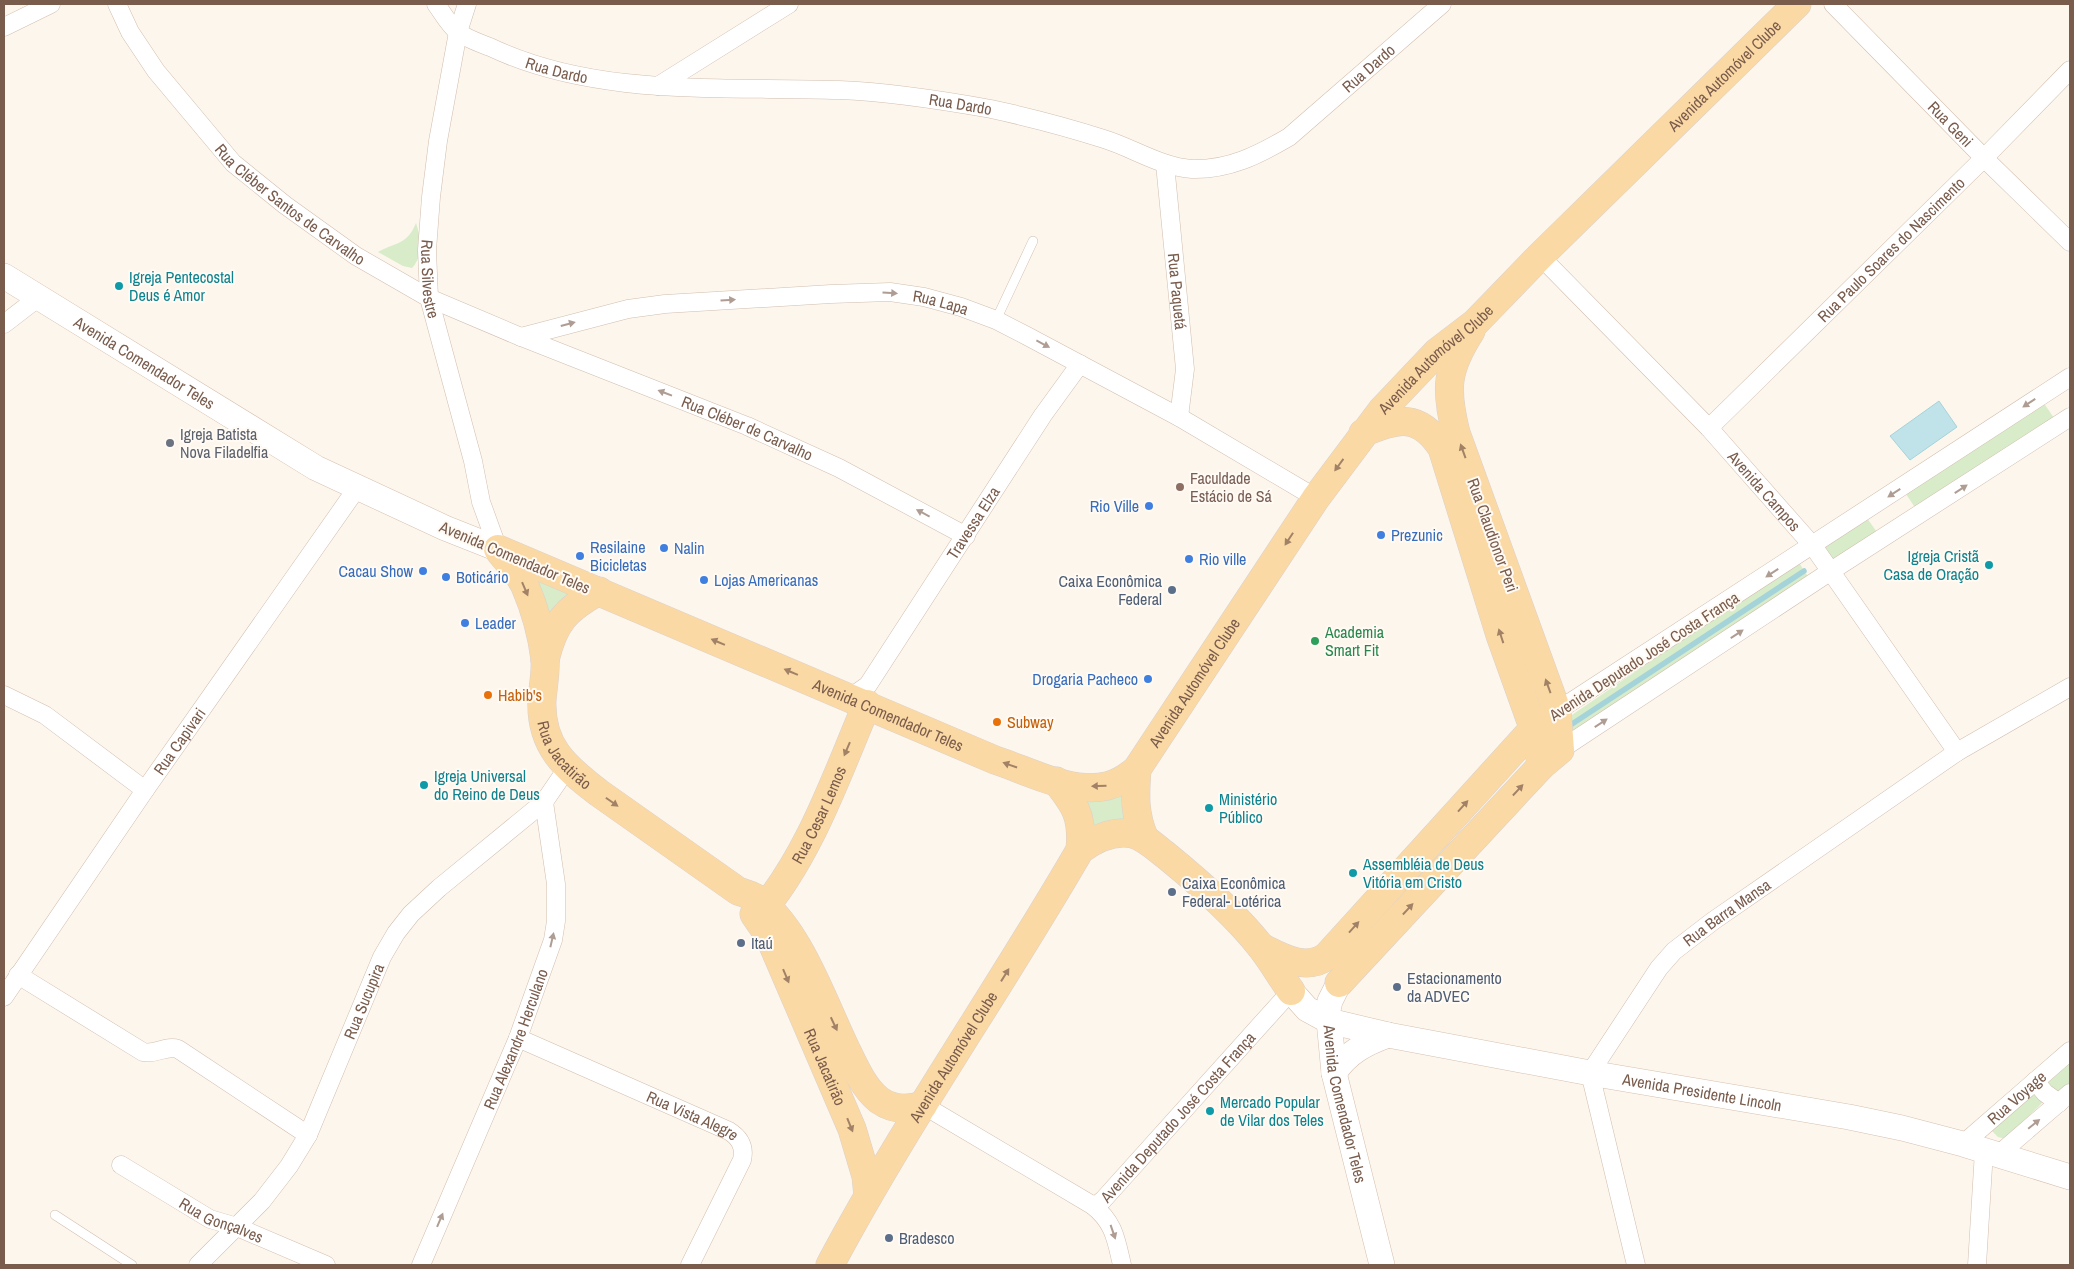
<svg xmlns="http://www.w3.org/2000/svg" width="2074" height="1269" viewBox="0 0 2074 1269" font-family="'Archivo Narrow',sans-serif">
  <rect width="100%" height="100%" fill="#fdf6ec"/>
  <g fill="#d8ecc9">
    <path d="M416 223C421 237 423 257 412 268L403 266 378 252C396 242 407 245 416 223Z"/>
    <path d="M2039 396 2054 418 1916 509 1902 488Z"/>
    <path d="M1864 514 1879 535 1836 567 1820 547Z"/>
    <path d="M1798 561 1803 569 1564 729 1560 723Z"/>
    <path d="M1804 571 1810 579 1570 737 1566 731Z"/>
    <path d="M525 573 577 594 552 622Z"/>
    <path d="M1126 782 1134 824 1086 832V797Z"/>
    <path d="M2070 1040V1088L2066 1085 2056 1093 2044 1084 2057 1057Z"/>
    <path d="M2028 1083 2045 1100 2006 1139 1998 1137 1990 1129Z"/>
  </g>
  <path fill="#bfe3e8" stroke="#a5d3da" d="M1939 401 1957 427 1910 460 1890 436Z"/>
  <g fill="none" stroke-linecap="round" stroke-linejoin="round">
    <path stroke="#a5d3da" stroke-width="5.5" d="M1566 728 1804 571"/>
    <defs>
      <g id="lane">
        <path d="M996 320 1033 241"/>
        <path d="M55 1215 132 1265"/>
      </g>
      <g id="street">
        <path id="s1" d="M117 4 130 32 156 71 233 163 285 205 356 256 429 298 521 337 747 426 839 468 966 536"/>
        <path id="s2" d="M436 4C442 12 449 25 458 32 467 39 480 43 490 47 597 98 725 86 839 90 889 92 941 100 991 109 1028 117 1067 127 1104 139 1133 148 1161 167 1192 169 1229 170 1258 155 1289 137L1442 4"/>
        <path id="s3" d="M467 4 458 32 438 141 431 197 427 250 429 298 473 461 481 502 498 549"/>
        <path id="s4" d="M1833 4 1984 158 2070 242"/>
        <path d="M4 27 51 4"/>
        <path d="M658 86 789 4"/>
        <path id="s5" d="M1165 164 1185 369 1179 417"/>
        <path id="s6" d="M1540 256 1709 428 1813 546 1957 752"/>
        <path d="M4 324 39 297"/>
        <path id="s7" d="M521 337 628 309 665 304 831 294 890 292 924 297 961 307 996 320 1027 336 1179 417 1316 498"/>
        <path id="s8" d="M1709 428 1984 158 2070 70"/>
        <path d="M4 695 45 715 145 790"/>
        <path id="s9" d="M851 697 868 685 1043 415 1080 364"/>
        <path d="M1557 711 2070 377"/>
        <path d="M1560 750 1831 571 2070 417"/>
        <path d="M18 975 143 1052C156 1055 166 1045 178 1049L308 1135"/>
        <path id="s10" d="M4 997 145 790 357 488"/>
        <path id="s11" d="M518 1038 729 1131C740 1138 745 1147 742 1160L690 1265"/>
        <path d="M2035 1081 2045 1093 2059 1103"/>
        <path d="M923 1105 1092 1205C1114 1222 1116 1239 1122 1265"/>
        <path id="s12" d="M1963 1144 2070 1051"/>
        <path d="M1998 1155 2070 1093"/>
        <path id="s13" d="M121 1165 210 1219 237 1227 326 1265"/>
        <path id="s14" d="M1092 1205 1098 1204 1103 1200 1291 991"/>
        <path id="s15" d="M198 1265 262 1201 289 1166 308 1135 382 957 396 933 411 914 439 888 544 802 568 767"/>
        <path id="s16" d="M421 1265 518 1038 553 940 556 921V884L544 802"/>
        <path id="s17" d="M1636 1265 1590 1073 1659 968 1674 951 1713 921 1957 752 2070 687"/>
        <path d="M1977 1265 1984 1151"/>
      </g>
      <g id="secondary">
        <path id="s18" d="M4 276 316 468 445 528 498 549"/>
        <path id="s19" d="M1339 983 1330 1001 1328 1010 1334 1073 1382 1265"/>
        <path id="s20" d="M1291 991 1307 1009 1329 1021 1388 1035 1590 1073 1849 1117 1902 1128 1963 1144 2070 1177"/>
        <path d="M1334 1073C1348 1052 1366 1043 1388 1035"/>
      </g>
      <g id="primary">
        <path d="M1363 433C1398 418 1419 413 1442 448L1500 635 1538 741 1541 766"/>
        <path id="s21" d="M498 549 995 760C1029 771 1070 794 1107 786 1119 783 1128 777 1137 769L1316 498 1382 410 1437 352 1475 323 1540 256 1797 4"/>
        <path id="s22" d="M500 552C508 562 519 573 525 586 534 607 542 635 545 659 546 672 543 687 542 700 540 746 565 767 599 793L738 891C744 893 751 895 756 898 798 926 824 1004 846 1049 854 1066 864 1088 879 1100 893 1110 908 1110 923 1105"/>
        <path d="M545 660C554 622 566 609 599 591"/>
        <path d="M1137 769C1135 795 1134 815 1145 839"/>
        <path d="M1056 781C1076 806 1083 817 1080 850"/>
        <path id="s23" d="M754 914 769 936 852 1129 866 1176 868 1196"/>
        <path id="s24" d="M757 917C809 857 836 777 867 704"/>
        <path d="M1261 947C1281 957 1306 972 1327 956L1534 728 1546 720"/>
        <path d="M1339 983 1541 766 1560 750 1557 711 1456 433C1445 389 1446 370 1471 331"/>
        <path id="s25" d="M830 1265C906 1122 999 990 1080 850 1096 838 1113 830 1133 834 1147 838 1157 849 1168 857 1201 884 1235 914 1261 947 1272 961 1281 977 1291 991"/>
      </g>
    </defs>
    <use href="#lane" stroke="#d1beb0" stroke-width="10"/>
    <use href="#street" stroke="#d1beb0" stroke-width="19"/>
    <use href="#secondary" stroke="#d6c0b0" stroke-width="26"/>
    <use href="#primary" stroke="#dad1cd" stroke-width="29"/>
    <use href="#lane" stroke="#fff" stroke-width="9"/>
    <use href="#street" stroke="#fff" stroke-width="18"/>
    <use href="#secondary" stroke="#fff" stroke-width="25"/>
    <use href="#primary" stroke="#fbd9a5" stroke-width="28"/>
  </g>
  <defs><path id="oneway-solid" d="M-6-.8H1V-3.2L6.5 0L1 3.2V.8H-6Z" transform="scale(1.25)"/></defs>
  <g fill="#af9d94">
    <use href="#oneway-solid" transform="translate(890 293) rotate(4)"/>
    <use href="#oneway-solid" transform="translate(728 300) rotate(-4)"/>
    <use href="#oneway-solid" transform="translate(568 324) rotate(-15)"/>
    <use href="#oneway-solid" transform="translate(1043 344) rotate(28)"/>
    <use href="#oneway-solid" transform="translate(665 393) rotate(-159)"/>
    <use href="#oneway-solid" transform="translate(2029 403) rotate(147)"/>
    <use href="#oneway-solid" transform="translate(1961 489) rotate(-33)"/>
    <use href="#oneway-solid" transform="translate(1894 493) rotate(147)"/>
    <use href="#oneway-solid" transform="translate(923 513) rotate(-152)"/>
    <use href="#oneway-solid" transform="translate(1772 573) rotate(147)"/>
    <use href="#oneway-solid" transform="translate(1737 634) rotate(-33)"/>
    <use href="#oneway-solid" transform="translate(1601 723) rotate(-33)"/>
    <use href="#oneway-solid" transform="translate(552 940) rotate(-77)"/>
    <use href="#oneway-solid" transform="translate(2034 1124) rotate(-39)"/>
    <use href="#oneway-solid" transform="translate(440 1220) rotate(-67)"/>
    <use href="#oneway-solid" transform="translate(1113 1232) rotate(71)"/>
  </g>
  <g fill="#a18267">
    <use href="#oneway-solid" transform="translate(1463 451) rotate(-110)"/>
    <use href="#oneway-solid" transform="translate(1339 465) rotate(126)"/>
    <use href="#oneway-solid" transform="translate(1289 539) rotate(123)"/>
    <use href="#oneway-solid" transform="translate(525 589) rotate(67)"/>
    <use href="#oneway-solid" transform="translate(1501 636) rotate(-108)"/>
    <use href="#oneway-solid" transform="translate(718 642) rotate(-157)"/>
    <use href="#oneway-solid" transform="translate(791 672) rotate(-157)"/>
    <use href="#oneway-solid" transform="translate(1548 686) rotate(-110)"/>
    <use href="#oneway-solid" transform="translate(847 749) rotate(113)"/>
    <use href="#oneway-solid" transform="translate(1010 765) rotate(-161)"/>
    <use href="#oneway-solid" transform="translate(1099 786) rotate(178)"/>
    <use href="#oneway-solid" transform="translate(1518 790) rotate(-47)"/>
    <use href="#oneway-solid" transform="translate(612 802) rotate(35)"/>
    <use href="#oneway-solid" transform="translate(1463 806) rotate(-48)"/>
    <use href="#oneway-solid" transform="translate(1408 909) rotate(-47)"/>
    <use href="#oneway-solid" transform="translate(1354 927) rotate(-48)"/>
    <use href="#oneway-solid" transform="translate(1005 975) rotate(-58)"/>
    <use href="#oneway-solid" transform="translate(786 976) rotate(67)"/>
    <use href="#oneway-solid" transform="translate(834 1024) rotate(65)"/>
    <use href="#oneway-solid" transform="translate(850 1125) rotate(68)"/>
  </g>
  <g fill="#0f9aa8" stroke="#fffaf3" stroke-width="2">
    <circle cx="119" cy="286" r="5"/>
    <circle cx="1989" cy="565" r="5"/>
    <circle cx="424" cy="785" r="5"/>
    <circle cx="1209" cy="808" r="5"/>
    <circle cx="1353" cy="873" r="5"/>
    <circle cx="1210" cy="1111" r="5"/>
  </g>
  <circle fill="#6b7280" stroke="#fffaf3" stroke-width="2" cx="170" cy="443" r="5"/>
  <circle fill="#8d6e63" stroke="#fffaf3" stroke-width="2" cx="1180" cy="487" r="5"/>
  <g fill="#3f7fe0" stroke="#fffaf3" stroke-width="2">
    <circle cx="1149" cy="506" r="5"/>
    <circle cx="1381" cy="535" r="5"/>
    <circle cx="664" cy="548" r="5"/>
    <circle cx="580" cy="556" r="5"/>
    <circle cx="1189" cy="559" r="5"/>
    <circle cx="423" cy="571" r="5"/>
    <circle cx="446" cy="577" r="5"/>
    <circle cx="704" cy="580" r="5"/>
    <circle cx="465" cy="623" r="5"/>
    <circle cx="1148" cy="679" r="5"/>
  </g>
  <g fill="#5c6f8a" stroke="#fffaf3" stroke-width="2">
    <circle cx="1172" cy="590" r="5"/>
    <circle cx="1172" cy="892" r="5"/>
    <circle cx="741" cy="943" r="5"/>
    <circle cx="1397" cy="987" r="5"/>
    <circle cx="889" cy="1238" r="5"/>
  </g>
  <circle fill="#2e9e5b" stroke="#fffaf3" stroke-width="2" cx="1315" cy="641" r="5"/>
  <g fill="#e8710a" stroke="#fffaf3" stroke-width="2">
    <circle cx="488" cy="695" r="5"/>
    <circle cx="997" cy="722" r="5"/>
  </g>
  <g text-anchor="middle" stroke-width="4" stroke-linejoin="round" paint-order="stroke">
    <g font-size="16" fill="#7a5c4d" stroke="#fffaf3">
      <text dy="6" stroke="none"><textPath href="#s2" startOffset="998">Rua Dardo</textPath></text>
      <text dy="6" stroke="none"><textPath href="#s2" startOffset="142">Rua Dardo</textPath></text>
      <text dy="6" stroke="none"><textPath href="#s21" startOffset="1605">Avenida Automóvel Clube</textPath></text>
      <text dy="6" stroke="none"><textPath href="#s2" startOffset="548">Rua Dardo</textPath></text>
      <text dy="6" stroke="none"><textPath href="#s4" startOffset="168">Rua Geni</textPath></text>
      <text dy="6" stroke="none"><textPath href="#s1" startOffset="268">Rua Cléber Santos de Carvalho</textPath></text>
      <text dy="6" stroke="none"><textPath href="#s8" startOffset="255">Rua Paulo Soares do Nascimento</textPath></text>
      <text dy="6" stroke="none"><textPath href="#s3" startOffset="279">Rua Silvestre</textPath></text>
      <text dy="6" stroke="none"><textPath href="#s5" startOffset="128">Rua Paquetá</textPath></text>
      <text dy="6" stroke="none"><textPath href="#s7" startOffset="425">Rua Lapa</textPath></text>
      <text dy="6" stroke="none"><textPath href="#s21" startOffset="1200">Avenida Automóvel Clube</textPath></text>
      <text dy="6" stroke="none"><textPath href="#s18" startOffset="165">Avenida Comendador Teles</textPath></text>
      <text dy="6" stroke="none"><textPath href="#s1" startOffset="780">Rua Cléber de Carvalho</textPath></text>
      <text dy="6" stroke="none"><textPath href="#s6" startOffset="325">Avenida Campos</textPath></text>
      <text dy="6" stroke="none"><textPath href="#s9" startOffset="214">Travessa Elza</textPath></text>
      <text transform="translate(1493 535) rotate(70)" y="6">Rua Claudionor Peri</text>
      <text transform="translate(515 557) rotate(23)" y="6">Avenida Comendador Teles</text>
      <text transform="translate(1644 656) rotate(-33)" y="6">Avenida Deputado José Costa França</text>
      <text dy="6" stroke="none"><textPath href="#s21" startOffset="795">Avenida Automóvel Clube</textPath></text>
      <text dy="6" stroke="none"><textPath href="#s21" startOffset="424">Avenida Comendador Teles</textPath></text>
      <text dy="6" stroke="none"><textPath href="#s10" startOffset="310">Rua Capivari</textPath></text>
      <text dy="6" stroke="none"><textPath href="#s22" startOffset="221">Rua Jacatirão</textPath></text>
      <text dy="6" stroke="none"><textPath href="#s24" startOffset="120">Rua Cesar Lemos</textPath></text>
      <text dy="6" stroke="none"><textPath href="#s17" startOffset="411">Rua Barra Mansa</textPath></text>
      <text dy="6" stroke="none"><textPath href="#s15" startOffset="316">Rua Sucupira</textPath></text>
      <text dy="6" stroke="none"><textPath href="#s16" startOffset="245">Rua Alexandre Herculano</textPath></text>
      <text dy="6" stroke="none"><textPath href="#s25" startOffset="242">Avenida Automóvel Clube</textPath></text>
      <text dy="6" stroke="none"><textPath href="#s23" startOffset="169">Rua Jacatirão</textPath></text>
      <text dy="6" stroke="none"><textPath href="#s20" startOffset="429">Avenida Presidente Lincoln</textPath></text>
      <text dy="6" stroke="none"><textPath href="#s12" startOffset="71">Rua Voyage</textPath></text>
      <text dy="6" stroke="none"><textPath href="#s19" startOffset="125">Avenida Comendador Teles</textPath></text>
      <text dy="6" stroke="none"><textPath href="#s14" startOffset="124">Avenida Deputado José Costa França</textPath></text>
      <text dy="6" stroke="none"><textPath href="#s11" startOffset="191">Rua Vista Alegre</textPath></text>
      <text dy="6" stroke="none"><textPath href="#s13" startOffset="115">Rua Gonçalves</textPath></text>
    </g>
    <g font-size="16" fill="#0d838f" stroke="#fffaf3" text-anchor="start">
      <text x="129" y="283">Igreja Pentecostal<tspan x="129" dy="18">Deus é Amor</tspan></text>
      <text x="1979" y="562" text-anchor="end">Igreja Cristã<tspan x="1979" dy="18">Casa de Oração</tspan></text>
      <text x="434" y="782">Igreja Universal<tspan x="434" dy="18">do Reino de Deus</tspan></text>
      <text x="1219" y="805">Ministério<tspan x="1219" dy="18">Público</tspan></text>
      <text x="1363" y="870">Assembléia de Deus<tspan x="1363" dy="18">Vitória em Cristo</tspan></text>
      <text x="1220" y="1108">Mercado Popular<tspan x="1220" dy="18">de Vilar dos Teles</tspan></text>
    </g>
    <g font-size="16" fill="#5b616d" stroke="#fffaf3" text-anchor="start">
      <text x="180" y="440">Igreja Batista<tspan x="180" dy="18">Nova Filadelfia</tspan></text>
    </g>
    <g font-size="16" fill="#785e54" stroke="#fffaf3" text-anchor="start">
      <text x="1190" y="484">Faculdade<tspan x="1190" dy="18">Estácio de Sá</tspan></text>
    </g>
    <g font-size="16" fill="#366cbe" stroke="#fffaf3" text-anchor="start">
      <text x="1139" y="512" text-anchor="end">Rio Ville</text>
      <text x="1391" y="541">Prezunic</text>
      <text x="590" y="553">Resilaine<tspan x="590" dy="18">Bicicletas</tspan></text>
      <text x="674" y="554">Nalin</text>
      <text x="1199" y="565">Rio ville</text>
      <text x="413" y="577" text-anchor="end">Cacau Show</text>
      <text x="456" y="583">Boticário</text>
      <text x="714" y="586">Lojas Americanas</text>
      <text x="475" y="629">Leader</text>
      <text x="1138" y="685" text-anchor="end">Drogaria Pacheco</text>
    </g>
    <g font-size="16" fill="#4e5e75" stroke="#fffaf3" text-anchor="start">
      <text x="1162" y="587" text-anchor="end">Caixa Econômica<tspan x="1162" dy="18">Federal</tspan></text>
      <text x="1182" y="889">Caixa Econômica<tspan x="1182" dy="18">Federal- Lotérica</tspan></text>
      <text x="751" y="949">Itaú</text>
      <text x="1407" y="984">Estacionamento<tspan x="1407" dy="18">da ADVEC</tspan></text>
      <text x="899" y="1244">Bradesco</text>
    </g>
    <g font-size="16" fill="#27864d" stroke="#fffaf3" text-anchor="start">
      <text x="1325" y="638">Academia<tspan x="1325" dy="18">Smart Fit</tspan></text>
    </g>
    <g font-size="16" fill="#c56008" stroke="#fffaf3" text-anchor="start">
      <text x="498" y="701">Habib's</text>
      <text x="1007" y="728">Subway</text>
    </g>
  </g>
  <rect width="2074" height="1269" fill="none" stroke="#7a5c4d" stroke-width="10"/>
</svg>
